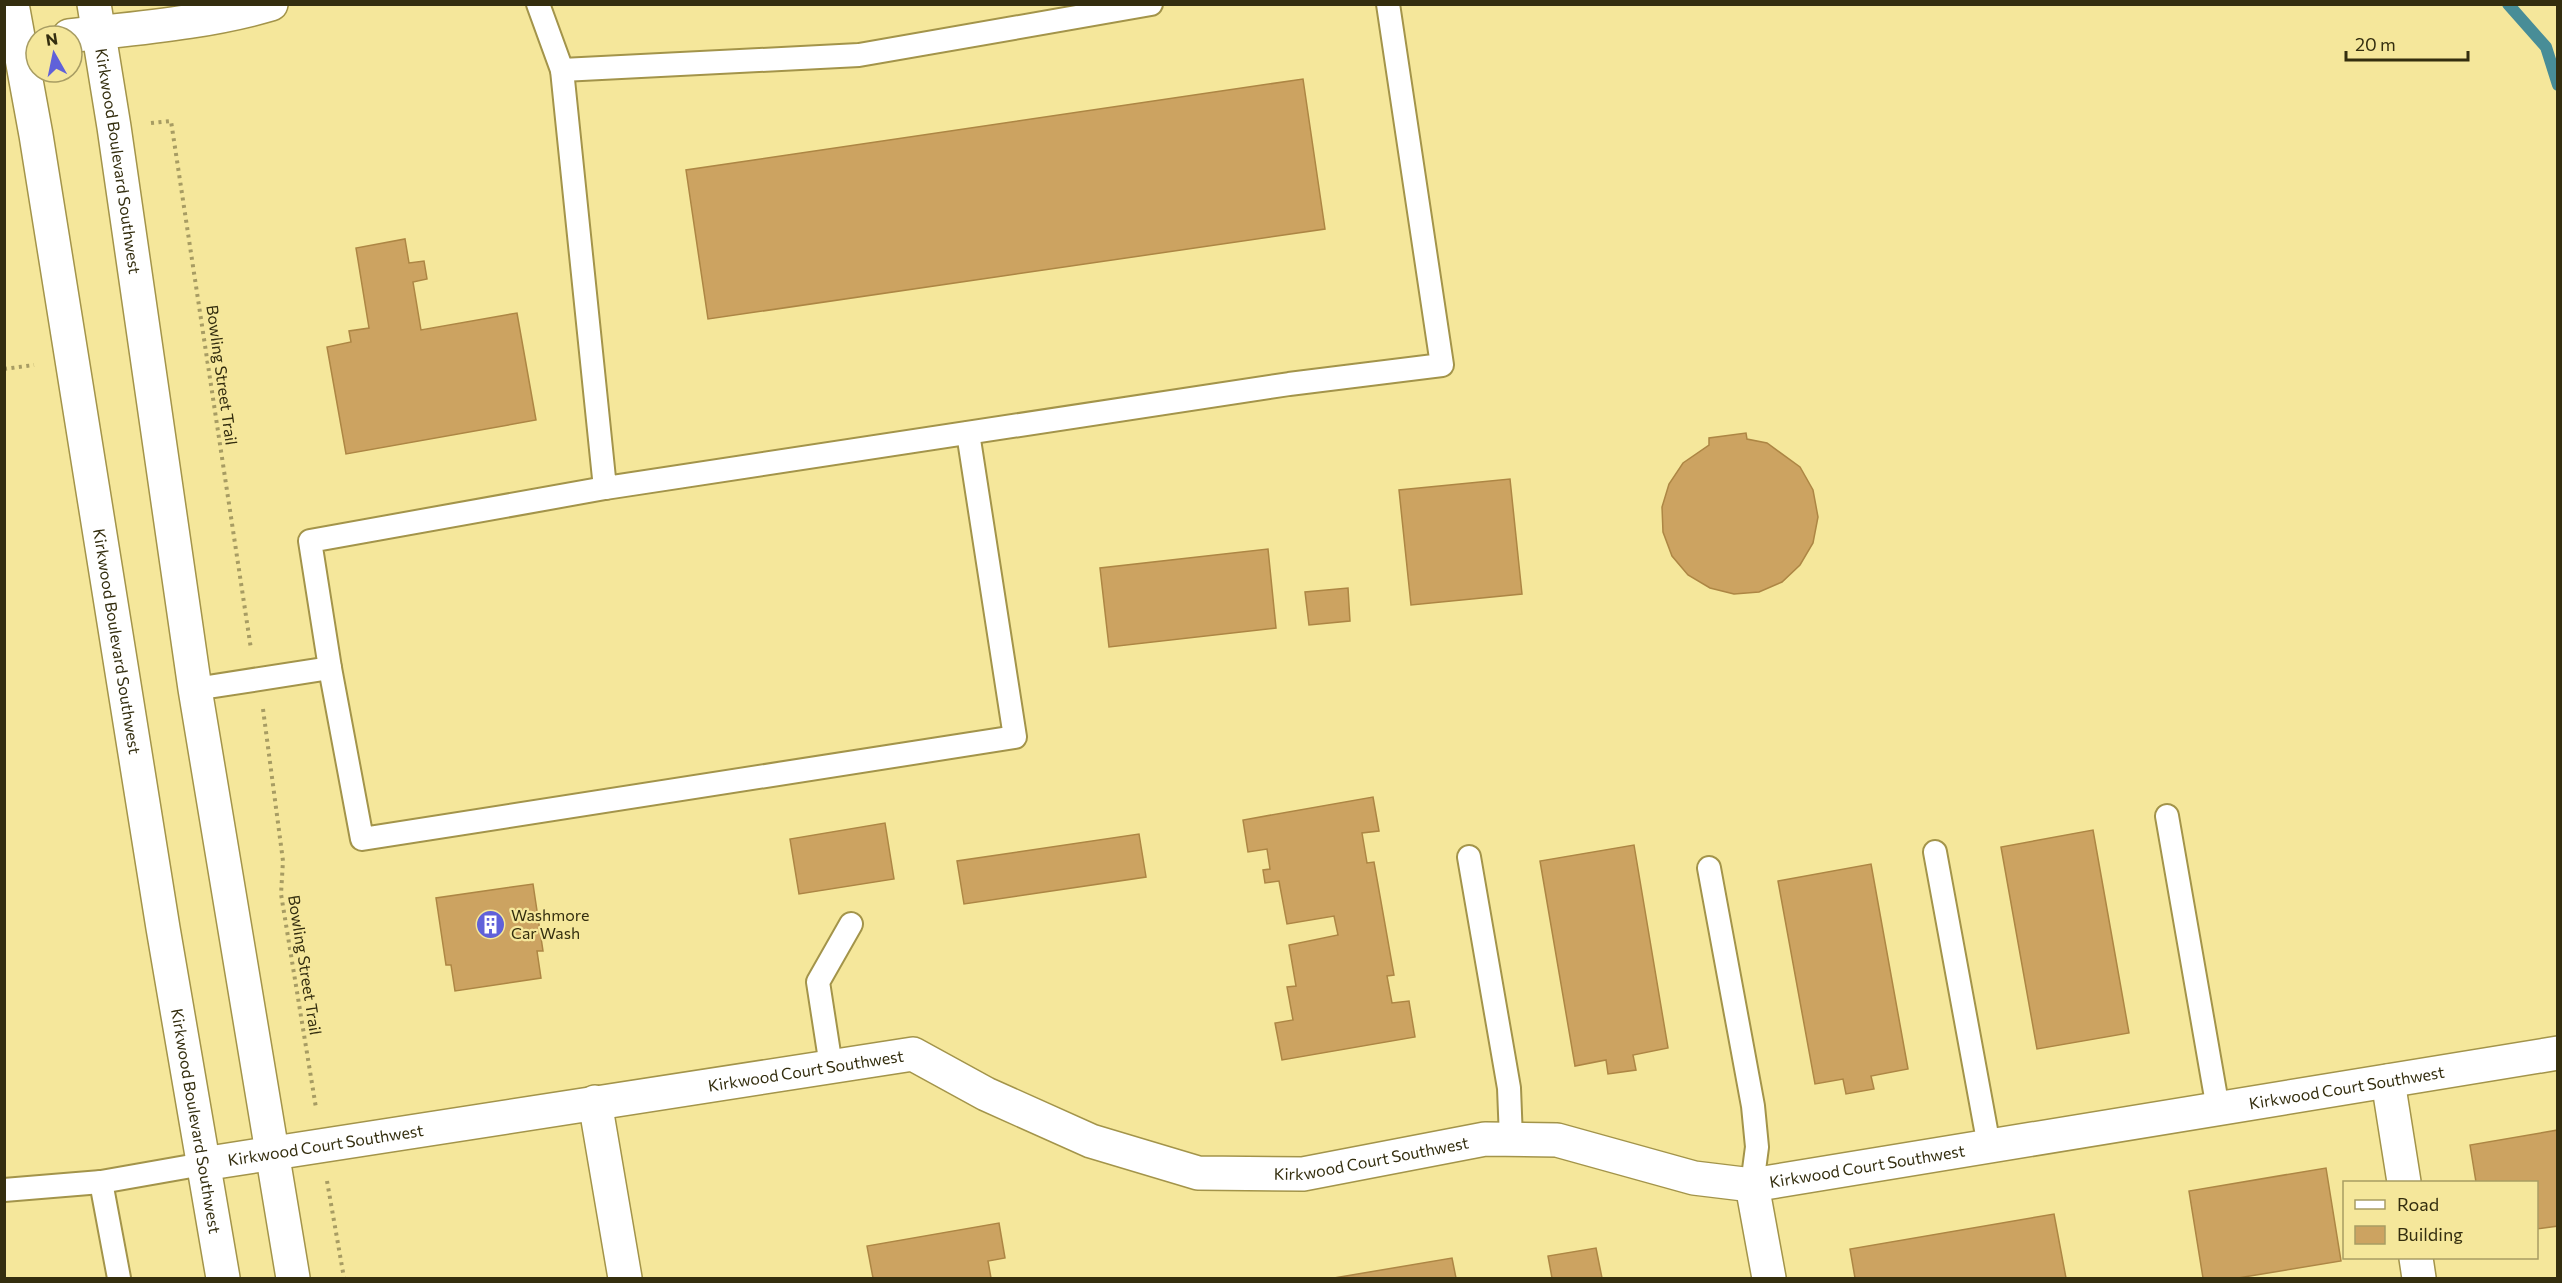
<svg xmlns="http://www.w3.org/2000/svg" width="2562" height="1283" viewBox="0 0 2562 1283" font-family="Commissioner,sans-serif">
  <rect width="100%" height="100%" fill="#f5e79b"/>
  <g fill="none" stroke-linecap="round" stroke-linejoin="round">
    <path stroke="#488d97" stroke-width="12" d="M2508 4 2546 47 2558 85"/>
  </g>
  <g fill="#cca361" stroke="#ad8644" stroke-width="1.5">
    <path d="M1303 79 1325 229 708 319 686 170Z"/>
    <path d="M405 239 409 263 424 261 427 279 413 282 421 330 517 313 536 420 346 454 327 347 351 342 349 331 369 328 356 248Z"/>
    <path d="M1746 433 1747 439 1767 443 1800 467 1813 490 1818 517 1813 543 1800 565 1782 582 1759 592 1734 594 1710 588 1688 575 1672 556 1663 532 1662 507 1669 484 1683 463 1709 445V438Z"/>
    <path d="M1510 479 1522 594 1411 605 1399 490Z"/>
    <path d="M1268 549 1276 628 1109 647 1100 568Z"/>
    <path d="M1348 588 1350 621 1309 625 1305 592Z"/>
    <path d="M1373 797 1379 831 1362 833 1367 863 1374 862 1394 975 1387 976 1392 1003 1409 1001 1415 1037 1282 1060 1275 1023 1293 1020 1287 987 1296 986 1289 945 1338 935 1334 916 1287 924 1279 881 1265 883 1263 870 1270 869 1267 849 1248 852 1243 820Z"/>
    <path d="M885 823 894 879 799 894 790 839Z"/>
    <path d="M2093 830 2129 1033 2037 1049 2001 847Z"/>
    <path d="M1139 834 1146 877 964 904 957 861Z"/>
    <path d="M1634 845 1668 1048 1633 1055 1636 1070 1608 1074 1606 1060 1575 1066 1540 861Z"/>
    <path d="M1871 864 1908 1069 1871 1076 1874 1089 1846 1094 1843 1079 1815 1084 1778 881Z"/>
    <path d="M533 884 543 951H537L541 978 455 991 451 965H446L436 898Z"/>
    <path d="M2558 1130V1226L2536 1229V1182H2476L2470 1145Z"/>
    <path d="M2326 1168 2341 1261 2238 1278H2203L2189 1191Z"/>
    <path d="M2054 1214 2066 1278H1855L1850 1249Z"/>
    <path d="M999 1223 1005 1258 988 1261 991 1278H873L867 1246Z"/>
    <path d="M1596 1248 1602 1278H1552L1548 1256Z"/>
    <path d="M1452 1258 1456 1278H1334Z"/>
  </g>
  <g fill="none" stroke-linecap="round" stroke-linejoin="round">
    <defs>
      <g id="service">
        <path d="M538 4 562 70 605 488 1289 384 1442 365 1388 4"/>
        <path d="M562 70 859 55 1151 4"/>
        <path d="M330 668 362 839 1015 737 968 433"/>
        <path d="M195 689 330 668 310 541 605 488"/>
        <path d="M2167 816 2218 1109"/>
        <path d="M1935 852 1989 1146"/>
        <path d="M1469 857 1509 1088 1511 1139"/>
        <path d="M1709 868 1753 1106 1757 1147 1752 1185"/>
        <path d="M831 1066 818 982 851 924"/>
        <path d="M101 1182 119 1278"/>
        <path d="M4 1190 101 1182 203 1164"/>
      </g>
      <g id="minor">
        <path d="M2388 1081 2404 1182"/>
        <path d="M595 1102 625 1278"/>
        <path id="s1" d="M203 1164 913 1054 986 1094 1091 1141 1198 1173 1303 1174 1485 1139 1557 1140 1694 1178 1752 1185 2558 1053"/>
        <path d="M1752 1185 1769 1278"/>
        <path d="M2416 1258 2419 1278"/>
      </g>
      <path id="tertiary" d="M69 36C137 28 206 23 271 4"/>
      <g id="secondary">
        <path id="s2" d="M12 4 36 135 163 928 223 1278"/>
        <path id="s3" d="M94 4 114 127 195 689 293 1278"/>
      </g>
    </defs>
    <use href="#service" stroke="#a3944a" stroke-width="26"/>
    <use href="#minor" stroke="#a3944a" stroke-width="36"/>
    <use href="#tertiary" stroke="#a3944a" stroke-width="36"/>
    <use href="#secondary" stroke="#a3944a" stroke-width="36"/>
    <g stroke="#a79c63" stroke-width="4" stroke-dasharray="3 4.5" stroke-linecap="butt">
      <path d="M151 123 171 121 251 649"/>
      <path d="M4 369 34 365"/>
      <path d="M263 709 283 861 281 894 316 1108"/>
      <path d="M327 1181 344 1278"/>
    </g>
    <use href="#service" stroke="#fff" stroke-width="22"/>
    <use href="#minor" stroke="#fff" stroke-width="33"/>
    <use href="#tertiary" stroke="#fff" stroke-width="33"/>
    <use href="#secondary" stroke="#fff" stroke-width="33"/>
  </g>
  <defs>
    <symbol id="building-disc" viewBox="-11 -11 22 22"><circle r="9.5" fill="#6061d9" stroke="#f5e79b"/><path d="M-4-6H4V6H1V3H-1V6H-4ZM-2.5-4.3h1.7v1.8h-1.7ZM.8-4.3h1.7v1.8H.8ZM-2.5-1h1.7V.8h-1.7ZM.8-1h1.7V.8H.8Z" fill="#fff"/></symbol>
  </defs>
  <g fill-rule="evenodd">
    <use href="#building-disc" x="474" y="908" width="33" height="33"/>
  </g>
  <g text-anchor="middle" stroke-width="4.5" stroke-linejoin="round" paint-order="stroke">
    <g font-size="16" fill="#342e0f" stroke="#f5e79b">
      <text dy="6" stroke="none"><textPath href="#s3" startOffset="159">Kirkwood Boulevard Southwest</textPath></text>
      <text transform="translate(222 375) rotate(82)" y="6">Bowling Street Trail</text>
      <text dy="6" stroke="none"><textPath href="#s2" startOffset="646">Kirkwood Boulevard Southwest</textPath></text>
      <text transform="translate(305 965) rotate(81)" y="6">Bowling Street Trail</text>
      <text dy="6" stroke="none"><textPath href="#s1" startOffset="610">Kirkwood Court Southwest</textPath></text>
      <text dy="6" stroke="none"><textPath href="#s1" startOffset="2194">Kirkwood Court Southwest</textPath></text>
      <text dy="6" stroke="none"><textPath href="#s2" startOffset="1132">Kirkwood Boulevard Southwest</textPath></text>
      <text dy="6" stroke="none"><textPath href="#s1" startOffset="124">Kirkwood Court Southwest</textPath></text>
      <text dy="6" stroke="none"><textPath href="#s1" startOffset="1203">Kirkwood Court Southwest</textPath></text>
      <text dy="6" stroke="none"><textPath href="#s1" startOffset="1708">Kirkwood Court Southwest</textPath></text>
    </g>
    <g font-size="16" fill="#342e0f" stroke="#f5e79b" text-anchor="start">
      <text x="511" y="921">Washmore<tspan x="511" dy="18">Car Wash</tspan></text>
    </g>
  </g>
  <rect width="2562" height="1283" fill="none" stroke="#342e0f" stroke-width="12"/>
  <rect x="2343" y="1181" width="195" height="78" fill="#f5e79b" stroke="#a89d63" stroke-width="1.5"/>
  <rect x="2355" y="1200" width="30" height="9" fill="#ffffff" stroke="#a89d63" stroke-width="1.5"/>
  <text x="2397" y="1211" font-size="18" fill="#342e0f">Road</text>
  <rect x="2355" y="1226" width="30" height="18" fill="#cca361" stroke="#a89d63" stroke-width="1.5"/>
  <text x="2397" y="1241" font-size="18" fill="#342e0f">Building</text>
  <g transform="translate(54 54) rotate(351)"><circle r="28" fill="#f5e79b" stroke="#a89d63" stroke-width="1.5"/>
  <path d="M0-4.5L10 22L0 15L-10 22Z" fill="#6061d9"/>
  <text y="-9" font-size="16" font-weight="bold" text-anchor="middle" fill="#342e0f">N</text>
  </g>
  <path d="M2346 51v9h122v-9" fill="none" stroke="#342e0f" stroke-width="3"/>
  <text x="2355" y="51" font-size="18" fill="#342e0f" stroke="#f5e79b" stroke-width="4.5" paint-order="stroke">20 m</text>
</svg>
